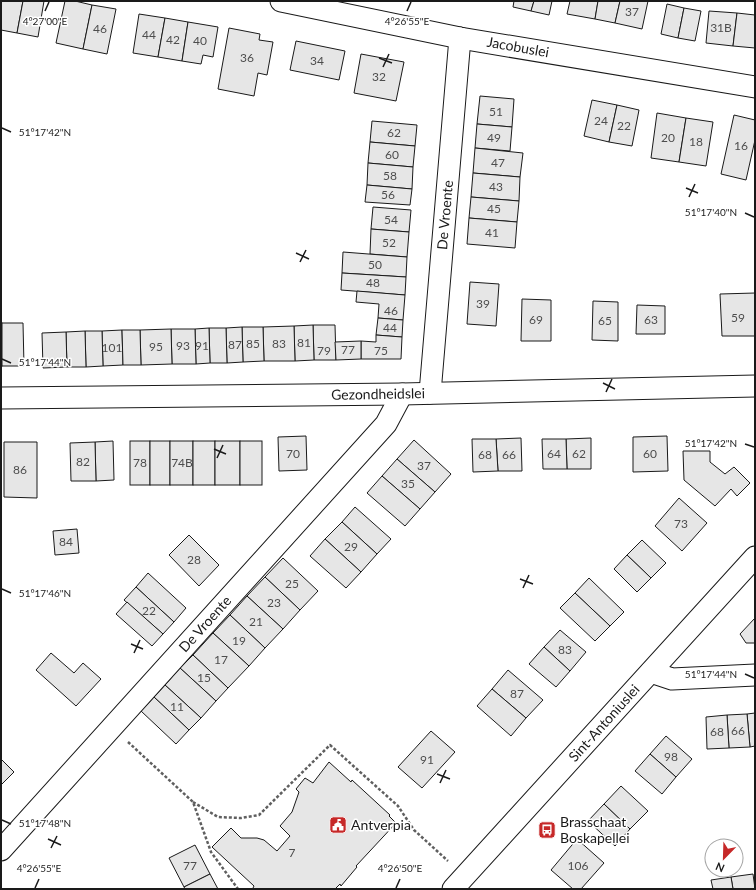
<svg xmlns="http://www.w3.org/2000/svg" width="756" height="890" viewBox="0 0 756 890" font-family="Lato,sans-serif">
  <rect width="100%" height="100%" fill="#fff"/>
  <g fill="#e6e6e6" stroke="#1a1a1a">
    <path d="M1 1H23L17 33 1 30Z"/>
    <path d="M23 1H44L38 37 17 33Z"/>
    <path d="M65 1H75L92 5 83 49 56 43Z"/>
    <path d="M514 1H534L531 11 513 7Z"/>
    <path d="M534 1H552L549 15 531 11Z"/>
    <path d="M570 1H598L595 19 567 14Z"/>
    <path d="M598 1H620L615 23 595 19Z"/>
    <path d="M620 1H648L642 29 615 23Z"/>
    <path d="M667 4 684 8 678 38 661 34Z"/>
    <path d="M92 5 116 9 107 54 83 49Z"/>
    <path d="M684 8 701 11 695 41 678 38Z"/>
    <path d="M709 11 737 13 733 46 706 43Z"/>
    <path d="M737 13 755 15V48L733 46Z"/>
    <path d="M139 14 165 18 158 57 133 53Z"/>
    <path d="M165 18 188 22 182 61 158 57Z"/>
    <path d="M188 22 218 27 213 57 203 55 201 64 182 61Z"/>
    <path d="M229 28 260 34 259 40 273 42 267 75 258 73 254 96 218 89Z"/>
    <path d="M296 41 345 51 339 80 290 70Z"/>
    <path d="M361 54 404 62 396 101 354 93Z"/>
    <path d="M480 96 514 99 512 127 477 124Z"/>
    <path d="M592 100 617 105 609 142 584 136Z"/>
    <path d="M617 105 639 110 632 146 609 142Z"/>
    <path d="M657 113 686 118 679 162 651 158Z"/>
    <path d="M734 115 755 120V140L746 180 721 174Z"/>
    <path d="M686 118 713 122 706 166 679 162Z"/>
    <path d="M372 121 417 125 415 146 370 142Z"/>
    <path d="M477 124 512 127 510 151 475 148Z"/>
    <path d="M370 142 415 146 413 167 368 163Z"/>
    <path d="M475 148 523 153 520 177 473 173Z"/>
    <path d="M368 163 413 167 412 189 367 185Z"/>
    <path d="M473 173 520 177 519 201 471 197Z"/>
    <path d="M367 185 412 189 410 205 365 202Z"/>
    <path d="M471 197 519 201 517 222 469 218Z"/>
    <path d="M373 207 411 210 409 232 371 229Z"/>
    <path d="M469 218 517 222 515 248 467 244Z"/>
    <path d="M371 229 409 232 407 257 370 254Z"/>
    <path d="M343 252 407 257 406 277 342 273Z"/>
    <path d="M342 273 406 277 405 295 341 290Z"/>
    <path d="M470 282 499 284 496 326 467 324Z"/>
    <path d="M357 291 405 295 403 320 378 318 379 304 356 302Z"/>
    <path d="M755 293V336H722L720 294Z"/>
    <path d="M522 299 551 300V341H521Z"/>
    <path d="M593 301 618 302V341L592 340Z"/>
    <path d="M637 305 665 306V334H636Z"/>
    <path d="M378 318 403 320 402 337 376 335Z"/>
    <rect x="1" y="323" width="1" height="43"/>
    <path d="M2 323H23L24 366H2Z"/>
    <path d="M313 325H335L336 360H314Z"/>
    <path d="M313 325 314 360 295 361 294 326Z"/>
    <path d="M294 326 295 361H264L263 327Z"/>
    <path d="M242 327H263L264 361 243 362Z"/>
    <path d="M242 327 243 362 227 363 226 328Z"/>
    <path d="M209 328H226L227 363H210Z"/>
    <path d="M209 328 210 363 196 364 195 329Z"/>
    <path d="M171 329H195L196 364H172Z"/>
    <path d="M171 329 172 364 141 365 140 330Z"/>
    <path d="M122 330 123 365 103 366 102 331Z"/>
    <path d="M122 330H140L141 365H123Z"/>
    <path d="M85 331H102L103 366 86 367Z"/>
    <path d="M85 331 86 367H67L66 332Z"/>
    <path d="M66 332 67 367 43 368 42 333Z"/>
    <path d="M376 335 402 337 401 359H361V341L376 342Z"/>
    <path d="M361 341V359L336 360 335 342Z"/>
    <path d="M306 436 307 470 279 471 278 437Z"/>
    <path d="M667 436 668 471 633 472V437Z"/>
    <path d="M521 438 522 471H498L496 439Z"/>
    <path d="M591 438V469H567L566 439Z"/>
    <path d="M472 439H496L498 471 473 472Z"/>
    <path d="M542 439H566L567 469H543Z"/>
    <path d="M414 440 451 474 435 492 397 459Z"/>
    <path d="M113 441 114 480 96 481 95 442Z"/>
    <rect x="130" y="441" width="20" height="44"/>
    <rect x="150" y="441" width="20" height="44"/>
    <rect x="170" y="441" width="23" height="44"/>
    <rect x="193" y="441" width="22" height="44"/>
    <rect x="215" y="441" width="25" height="44"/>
    <rect x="240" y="441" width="22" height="44"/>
    <path d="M4 442H37V498L4 497Z"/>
    <path d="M95 442 96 481H71L70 443Z"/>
    <path d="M683 451H710V462L725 474 734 467 750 483 737 496 731 489 715 506 684 480Z"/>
    <path d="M397 459 435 492 420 509 382 476Z"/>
    <path d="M382 476 420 509 405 526 367 493Z"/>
    <path d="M679 498 707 523 682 551 655 526Z"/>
    <path d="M355 507 391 539 377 554 342 522Z"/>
    <path d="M342 522 377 554 361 572 325 539Z"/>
    <path d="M77 529 79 553 55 555 53 531Z"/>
    <path d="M189 535 219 565 199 586 169 555Z"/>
    <path d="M325 539 361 572 346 588 310 556Z"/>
    <path d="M642 540 666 563 651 578 627 555Z"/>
    <path d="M627 555 651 578 637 592 614 569Z"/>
    <path d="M283 558 318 591 300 610 265 577Z"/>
    <path d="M148 573 186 608 174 622 136 587Z"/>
    <path d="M265 577 300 610 283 629 247 596Z"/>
    <path d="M589 578 624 612 610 626 575 593Z"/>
    <path d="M136 587 174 622 163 634 124 600Z"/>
    <path d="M575 593 610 626 595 641 560 608Z"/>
    <path d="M247 596 283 629 265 648 230 615Z"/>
    <path d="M127 602 163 634 152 646 116 614Z"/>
    <path d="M230 615 265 648 249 666 213 633Z"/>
    <path d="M755 618V643H746L740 634Z"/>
    <path d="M560 630 586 652 570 671 544 647Z"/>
    <path d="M213 633 249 666 228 688 193 655Z"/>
    <path d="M544 647 570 671 556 687 529 664Z"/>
    <path d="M51 653 74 673 83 663 101 679 76 706 36 670Z"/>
    <path d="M193 655 228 688 216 701 180 668Z"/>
    <path d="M180 668 216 701 201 718 165 685Z"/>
    <path d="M508 670 543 700 526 718 492 689Z"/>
    <path d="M165 685 201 718 189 730 154 697Z"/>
    <path d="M492 689 526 718 511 736 477 706Z"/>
    <path d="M154 697 189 730 176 744 141 711Z"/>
    <path d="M755 713V746L750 747 747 714Z"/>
    <path d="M747 714 750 747 729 748 727 715Z"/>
    <path d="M727 715 729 748 707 749 706 717Z"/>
    <path d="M431 731 455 752 422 788 398 767Z"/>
    <path d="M666 736 692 759 676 777 650 754Z"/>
    <path d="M650 754 676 777 662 794 635 771Z"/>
    <path d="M1 759 14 772 1 785Z"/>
    <path d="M329 762 351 782 352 780 390 815 389 816 396 823 356 866 357 867 341 886 340 884 335 889H254L253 888 254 886 212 847 231 828 241 838H257L264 840 277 851 290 836 280 826 292 812 299 792 296 789 305 778 313 783Z"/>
    <path d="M621 786 648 811 630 829 604 804Z"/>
    <path d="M604 804 630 829 615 846 588 821Z"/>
    <path d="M577 839 604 863 581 889H573L551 870Z"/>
    <path d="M195 845 210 874 184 887 169 858Z"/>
    <path d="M210 874 218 889H185L184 887Z"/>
    <path d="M753 874 755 889H733L731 877Z"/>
    <path d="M731 877 733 889H713L711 880Z"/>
  </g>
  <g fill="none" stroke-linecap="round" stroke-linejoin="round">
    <defs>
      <g id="minor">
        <path d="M281 1 460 38 755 87"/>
        <path d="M430 393 460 38"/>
        <path d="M1 398 402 394 755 386"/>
        <path d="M651 672 672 679 755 675"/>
        <path d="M1 850 386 424 402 394"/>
        <path d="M453 889 755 557"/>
      </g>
    </defs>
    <use href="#minor" stroke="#1a1a1a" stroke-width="23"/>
    <g stroke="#5f5f5f" stroke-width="2.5" stroke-dasharray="3 2" stroke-linecap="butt">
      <path d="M128 742 193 802 211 852 238 889"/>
      <path d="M193 802 218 817 241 818 259 815 330 745 398 806 414 830 448 861"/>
    </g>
    <use href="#minor" stroke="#fff" stroke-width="21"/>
  </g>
  <path fill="none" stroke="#1a1a1a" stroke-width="1.5" d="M45 11 49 2M407 11 411 2M379 58 392 63M383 67 389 54M2 128 11 132M686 188 698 193M689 197 695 184M745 213 754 217M296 253 309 259M300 262 306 250M2 359 11 363M603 383 615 389M606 392 612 379M745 444 754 447M214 449 226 454M217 458 223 445M520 579 533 584M523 588 529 575M2 589 11 593M131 644 143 649M134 653 140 640M745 674 754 678M437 774 450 779M440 783 446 770M2 820 11 824M48 839 61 845M51 848 57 836M35 888 39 879M396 888 400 879"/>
  <defs>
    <symbol id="civic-square" viewBox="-11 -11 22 22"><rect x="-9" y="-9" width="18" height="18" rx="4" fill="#c62828" stroke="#fff"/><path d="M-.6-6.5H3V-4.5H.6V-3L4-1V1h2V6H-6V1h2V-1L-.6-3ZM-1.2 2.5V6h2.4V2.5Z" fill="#fff"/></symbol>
    <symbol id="bus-square" viewBox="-11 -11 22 22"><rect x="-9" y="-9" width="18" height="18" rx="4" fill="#c62828" stroke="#fff"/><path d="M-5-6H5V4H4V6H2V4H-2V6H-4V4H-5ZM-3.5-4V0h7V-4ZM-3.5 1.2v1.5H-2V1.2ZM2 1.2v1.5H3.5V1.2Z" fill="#fff"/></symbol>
  </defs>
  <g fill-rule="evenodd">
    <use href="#civic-square" x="328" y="815" width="20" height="20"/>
    <use href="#bus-square" x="537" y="820" width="20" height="20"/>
  </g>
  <g text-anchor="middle" stroke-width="3" stroke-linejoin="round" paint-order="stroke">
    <g font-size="12" fill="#4d4d4d">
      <text x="632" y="16">37</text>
      <text x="721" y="32">31B</text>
      <text x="100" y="33">46</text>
      <text x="149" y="39">44</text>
      <text x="173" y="44">42</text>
      <text x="200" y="45">40</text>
      <text x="247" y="62">36</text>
      <text x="317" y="65">34</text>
      <text x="379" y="81">32</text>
      <text x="496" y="116">51</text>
      <text x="601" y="125">24</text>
      <text x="624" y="130">22</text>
      <text x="394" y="137">62</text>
      <text x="494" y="142">49</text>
      <text x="668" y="142">20</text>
      <text x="696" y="146">18</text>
      <text x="741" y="150">16</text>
      <text x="392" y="159">60</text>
      <text x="498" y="167">47</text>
      <text x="390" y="180">58</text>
      <text x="496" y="191">43</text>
      <text x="388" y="199">56</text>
      <text x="494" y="213">45</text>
      <text x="391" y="224">54</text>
      <text x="492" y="237">41</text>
      <text x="389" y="247">52</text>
      <text x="375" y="269">50</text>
      <text x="373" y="287">48</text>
      <text x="483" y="308">39</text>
      <text x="391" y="315">46</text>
      <text x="738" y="322">59</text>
      <text x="536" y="324">69</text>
      <text x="651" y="324">63</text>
      <text x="605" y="325">65</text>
      <text x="390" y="332">44</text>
      <text x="304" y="347">81</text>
      <text x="253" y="348">85</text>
      <text x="279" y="348">83</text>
      <text x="235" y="349">87</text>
      <text x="183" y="350">93</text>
      <text x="202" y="350">91</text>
      <text x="156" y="351">95</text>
      <text x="112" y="352">101</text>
      <text x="348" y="354">77</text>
      <text x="324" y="355">79</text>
      <text x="381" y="355">75</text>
      <text x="293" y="458">70</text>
      <text x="554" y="458">64</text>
      <text x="579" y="458">62</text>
      <text x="650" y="458">60</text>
      <text x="485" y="459">68</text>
      <text x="509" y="459">66</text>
      <text x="83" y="466">82</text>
      <text x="140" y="467">78</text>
      <text x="182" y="467">74B</text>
      <text x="424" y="470">37</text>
      <text x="20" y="474">86</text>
      <text x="408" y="488">35</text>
      <text x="681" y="528">73</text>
      <text x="66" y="546">84</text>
      <text x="351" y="551">29</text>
      <text x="194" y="564">28</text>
      <text x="292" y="588">25</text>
      <text x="274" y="607">23</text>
      <text x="149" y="615">22</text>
      <text x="256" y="626">21</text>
      <text x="239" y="645">19</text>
      <text x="565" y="654">83</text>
      <text x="221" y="664">17</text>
      <text x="204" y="682">15</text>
      <text x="517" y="698">87</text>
      <text x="177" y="711">11</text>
      <text x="738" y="735">66</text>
      <text x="717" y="736">68</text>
      <text x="671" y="761">98</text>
      <text x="427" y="764">91</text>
      <text x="292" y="857">7</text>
      <text x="190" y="870">77</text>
      <text x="578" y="870">106</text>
    </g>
    <g font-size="14" fill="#1a1a1a" stroke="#fff">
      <text transform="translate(518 47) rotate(10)" y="5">Jacobuslei</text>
      <text transform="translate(445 215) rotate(-85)" y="5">De Vroente</text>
      <text transform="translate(378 394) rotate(-1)" y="5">Gezondheidslei</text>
      <text transform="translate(205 624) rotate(-48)" y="5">De Vroente</text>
      <text transform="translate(604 723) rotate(-48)" y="5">Sint-Antoniuslei</text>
    </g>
    <g font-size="14" fill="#1a1a1a" stroke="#fff" text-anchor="start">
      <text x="560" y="827">Brasschaat<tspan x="560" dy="16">Boskapellei</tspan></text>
      <text x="351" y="830">Antverpia</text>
    </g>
  </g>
  <g font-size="10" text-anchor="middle" fill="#1a1a1a" stroke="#fff" stroke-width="3" stroke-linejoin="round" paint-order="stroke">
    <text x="45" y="25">4°27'00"E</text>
    <text x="407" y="25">4°26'55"E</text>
    <text x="45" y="136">51°17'42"N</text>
    <text x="711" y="216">51°17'40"N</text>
    <text x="45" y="366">51°17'44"N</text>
    <text x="711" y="447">51°17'42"N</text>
    <text x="45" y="597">51°17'46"N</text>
    <text x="711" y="678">51°17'44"N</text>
    <text x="45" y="827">51°17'48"N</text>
    <text x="39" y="872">4°26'55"E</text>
    <text x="400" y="872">4°26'50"E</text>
  </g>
  <rect width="756" height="890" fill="none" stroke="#1a1a1a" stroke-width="4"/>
  <g transform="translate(724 858) rotate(203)"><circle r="19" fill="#ffffff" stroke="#a3a3a3"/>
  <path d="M0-3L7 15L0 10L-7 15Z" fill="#c62828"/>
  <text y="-6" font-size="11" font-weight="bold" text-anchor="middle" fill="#1a1a1a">N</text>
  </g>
</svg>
